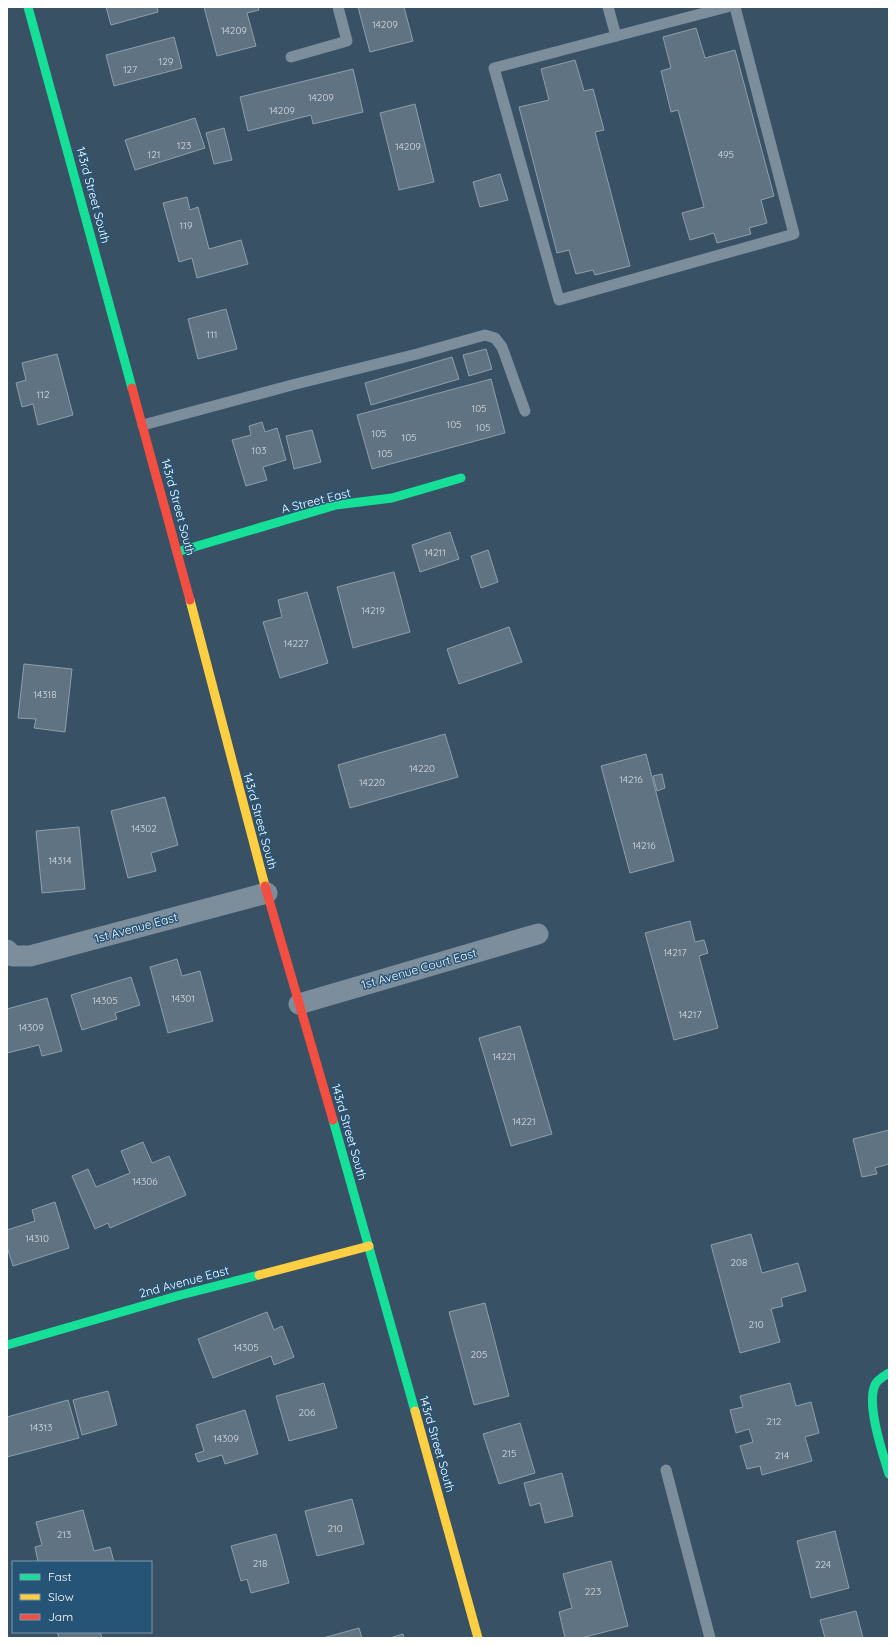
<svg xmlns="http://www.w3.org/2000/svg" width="896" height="1645" viewBox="0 0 896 1645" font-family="Quicksand,sans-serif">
  <rect width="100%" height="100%" fill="#385165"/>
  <g fill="#607382" stroke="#8f9fab">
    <path d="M106 7H157L158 12 111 25Z"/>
    <path d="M204 7H258L259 10 247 13 256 46 217 56Z"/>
    <path d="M358 7H404L413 41 370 52Z"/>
    <path d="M696 28 705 58 735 50 774 196 761 200 767 223 749 228 751 234 717 243 714 233 690 240 682 213 704 207 678 110 671 112 661 71 671 68 663 37Z"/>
    <path d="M174 37 182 68 114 86 106 55Z"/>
    <path d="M575 60 584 91 593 89 604 130 595 132 630 266 595 275 593 270 576 274 569 250 557 253 519 107 549 100 541 69Z"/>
    <path d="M353 69 363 112 313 124 311 115 248 131 240 97Z"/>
    <path d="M415 104 434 182 399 190 380 113Z"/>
    <path d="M195 118 205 148 135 170 125 140Z"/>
    <path d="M224 128 232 160 214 164 206 133Z"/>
    <path d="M500 174 508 200 480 207 473 182Z"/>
    <path d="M187 197 190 210 198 207 209 249 241 240 248 264 197 278 192 258 179 262 163 203Z"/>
    <path d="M226 309 237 349 198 359 188 319Z"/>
    <path d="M486 349 492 369 469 376 463 355Z"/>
    <path d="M57 354 73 415 38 425 33 404 22 407 16 383 26 380 22 363Z"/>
    <path d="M452 357 459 379 371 405 365 383Z"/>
    <path d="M491 379 505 433 372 469 357 415Z"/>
    <path d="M262 422 265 432 277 428 286 460 263 467 267 480 246 486 232 440 251 435 249 426Z"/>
    <path d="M312 430 321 462 294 469 286 436Z"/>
    <path d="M450 532 459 559 420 572 412 545Z"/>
    <path d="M488 550 498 582 481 588 471 556Z"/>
    <path d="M394 572 410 632 353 648 337 587Z"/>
    <path d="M307 592 328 663 280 678 263 622 282 617 278 600Z"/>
    <path d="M509 627 522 662 459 684 447 649Z"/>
    <path d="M24 664 72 669 65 732 34 728 36 719 18 718Z"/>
    <path d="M445 734 458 777 350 808 338 765Z"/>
    <path d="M646 754 674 861 630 873 601 766Z"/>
    <path d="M662 774 665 788 657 791 653 776Z"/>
    <path d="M165 797 178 845 151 853 156 871 128 878 111 811Z"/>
    <path d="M79 827 85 889 42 893 36 831Z"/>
    <path d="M690 921 695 942 704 940 708 953 699 956 718 1028 674 1040 645 933Z"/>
    <path d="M177 959 182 976 200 971 213 1021 168 1033 150 967Z"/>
    <path d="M131 977 140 1005 115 1013 117 1019 82 1030 71 995Z"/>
    <path d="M47 998 62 1051 42 1056 39 1045 7 1053V1009Z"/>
    <path d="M520 1026 552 1134 511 1146 479 1038Z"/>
    <path d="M889 1130V1164L875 1168 877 1174 862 1177 853 1139Z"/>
    <path d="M143 1142 152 1163 169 1156 186 1195 110 1228 108 1223 95 1229 72 1176 88 1169 96 1187 130 1173 121 1151Z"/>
    <path d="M55 1202 69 1248 13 1266 7 1247V1230L35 1221 32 1210Z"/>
    <path d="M751 1234 762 1273 798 1263 806 1291 781 1298 783 1306 771 1309 780 1342 740 1353 711 1245Z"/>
    <path d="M485 1303 509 1396 474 1405 449 1312Z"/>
    <path d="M267 1312 274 1330 282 1326 294 1357 274 1365 271 1356 213 1378 198 1339Z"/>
    <path d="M324 1383 337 1428 289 1441 276 1396Z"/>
    <path d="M790 1383 796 1406 811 1402 819 1433 805 1437 812 1461 762 1475 760 1466 747 1469 740 1446 753 1442 749 1429 736 1433 730 1410 743 1407 740 1396Z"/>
    <path d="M108 1391 117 1425 82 1435 73 1400Z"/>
    <path d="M68 1400 79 1438 7 1457V1417Z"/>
    <path d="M245 1410 258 1454 225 1464 222 1455 198 1462 195 1454 204 1451 196 1425Z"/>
    <path d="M520 1423 535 1473 499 1484 483 1434Z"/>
    <path d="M562 1473 573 1516 545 1523 540 1503 530 1506 524 1483Z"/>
    <path d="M352 1499 364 1544 317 1556 305 1511Z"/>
    <path d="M83 1510 94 1551 110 1547 114 1562H38L35 1547 42 1545 36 1522Z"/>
    <path d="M835 1531 849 1588 811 1598 797 1541Z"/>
    <path d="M276 1534 289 1583 251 1593 247 1579 241 1581 231 1546Z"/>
    <path d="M611 1561 628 1626 581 1638H565L559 1612 572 1608 563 1574Z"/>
    <path d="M856 1611 863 1638H825L820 1620Z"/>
    <path d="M359 1628 362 1638H323Z"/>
    <path d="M57 1632H100L102 1638H59Z"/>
    <path d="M403 1634 404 1638H390Z"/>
  </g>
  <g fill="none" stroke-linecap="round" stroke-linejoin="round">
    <g stroke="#7c8d9c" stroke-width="11">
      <path d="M608 7 616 36"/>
      <path d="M727 7 494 68 559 300 794 234 735 7"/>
      <path d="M291 57 347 41 338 7"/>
      <path d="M143 425 292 385 417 354 485 335 495 338 502 347 525 411"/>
      <path d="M666 1470 710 1638"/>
    </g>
    <g stroke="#7c8d9c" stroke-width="21">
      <path d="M7 950 13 956H30L267 893"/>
      <path d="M299 1004 538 934"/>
    </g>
    <g stroke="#16e098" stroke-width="9">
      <path d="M28 7 132 388"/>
      <path d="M177 552 336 505 392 498 461 478"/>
      <path d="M333 1120 415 1411"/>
      <path d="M7 1345 177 1296 259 1275"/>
      <path d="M889 1373C884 1376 877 1380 875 1385 866 1405 883 1454 889 1474"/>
    </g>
    <g stroke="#ffcf43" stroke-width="9">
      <path d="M190 600 265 886"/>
      <path d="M259 1275 369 1246"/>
      <path d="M415 1411 478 1638"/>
    </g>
    <g stroke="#f24e42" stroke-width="9">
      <path d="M132 388 190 600"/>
      <path d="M265 886 333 1120"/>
    </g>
  </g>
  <g text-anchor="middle" stroke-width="3" stroke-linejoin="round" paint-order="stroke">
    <g font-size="10" fill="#d7dce0">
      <text x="385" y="28">14209</text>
      <text x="234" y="34">14209</text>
      <text x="166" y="65">129</text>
      <text x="130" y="73">127</text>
      <text x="321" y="101">14209</text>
      <text x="282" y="114">14209</text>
      <text x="184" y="149">123</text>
      <text x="408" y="150">14209</text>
      <text x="154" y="158">121</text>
      <text x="726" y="158">495</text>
      <text x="186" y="229">119</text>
      <text x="212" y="338">111</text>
      <text x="43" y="398">112</text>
      <text x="479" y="412">105</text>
      <text x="454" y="428">105</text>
      <text x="483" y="431">105</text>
      <text x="379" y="437">105</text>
      <text x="409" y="441">105</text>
      <text x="259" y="454">103</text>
      <text x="385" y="457">105</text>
      <text x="435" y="556">14211</text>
      <text x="373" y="614">14219</text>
      <text x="296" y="647">14227</text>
      <text x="45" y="698">14318</text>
      <text x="422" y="772">14220</text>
      <text x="631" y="783">14216</text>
      <text x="372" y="786">14220</text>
      <text x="144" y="832">14302</text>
      <text x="644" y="849">14216</text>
      <text x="60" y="864">14314</text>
      <text x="675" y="956">14217</text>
      <text x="183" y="1002">14301</text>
      <text x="105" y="1004">14305</text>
      <text x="690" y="1018">14217</text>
      <text x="31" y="1031">14309</text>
      <text x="504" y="1060">14221</text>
      <text x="524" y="1125">14221</text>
      <text x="145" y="1185">14306</text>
      <text x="37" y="1242">14310</text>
      <text x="739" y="1266">208</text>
      <text x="756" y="1328">210</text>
      <text x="246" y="1351">14305</text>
      <text x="479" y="1358">205</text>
      <text x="307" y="1416">206</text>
      <text x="774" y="1425">212</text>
      <text x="41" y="1431">14313</text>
      <text x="226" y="1442">14309</text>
      <text x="509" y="1457">215</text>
      <text x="782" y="1459">214</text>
      <text x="335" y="1532">210</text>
      <text x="64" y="1538">213</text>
      <text x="260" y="1567">218</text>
      <text x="823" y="1568">224</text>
      <text x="593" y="1595">223</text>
    </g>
    <g font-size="12" fill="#fff" stroke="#265477">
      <text transform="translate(93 195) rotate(75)" y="4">143rd Street South</text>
      <text transform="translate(316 501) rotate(-14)" y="4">A Street East</text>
      <text transform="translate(178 507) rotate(75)" y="4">143rd Street South</text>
      <text transform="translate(260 821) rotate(75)" y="4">143rd Street South</text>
      <text transform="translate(136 928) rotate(-15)" y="4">1st Avenue East</text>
      <text transform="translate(419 969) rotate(-16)" y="4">1st Avenue Court East</text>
      <text transform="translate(349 1132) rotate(74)" y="4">143rd Street South</text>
      <text transform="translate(184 1282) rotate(-15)" y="4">2nd Avenue East</text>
      <text transform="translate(437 1444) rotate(74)" y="4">143rd Street South</text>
    </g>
  </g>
  <rect width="896" height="1645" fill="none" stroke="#ffffff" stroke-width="16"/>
  <rect x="12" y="1561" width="140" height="72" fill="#265477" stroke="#7d98ad"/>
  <rect x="20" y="1574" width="20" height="6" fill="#16e098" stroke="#7d98ad"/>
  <text x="48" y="1581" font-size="12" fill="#ffffff">Fast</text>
  <rect x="20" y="1594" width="20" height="6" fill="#ffcf43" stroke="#7d98ad"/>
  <text x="48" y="1601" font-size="12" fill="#ffffff">Slow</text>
  <rect x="20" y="1614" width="20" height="6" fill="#f24e42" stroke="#7d98ad"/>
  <text x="48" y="1621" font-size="12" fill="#ffffff">Jam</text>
</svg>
